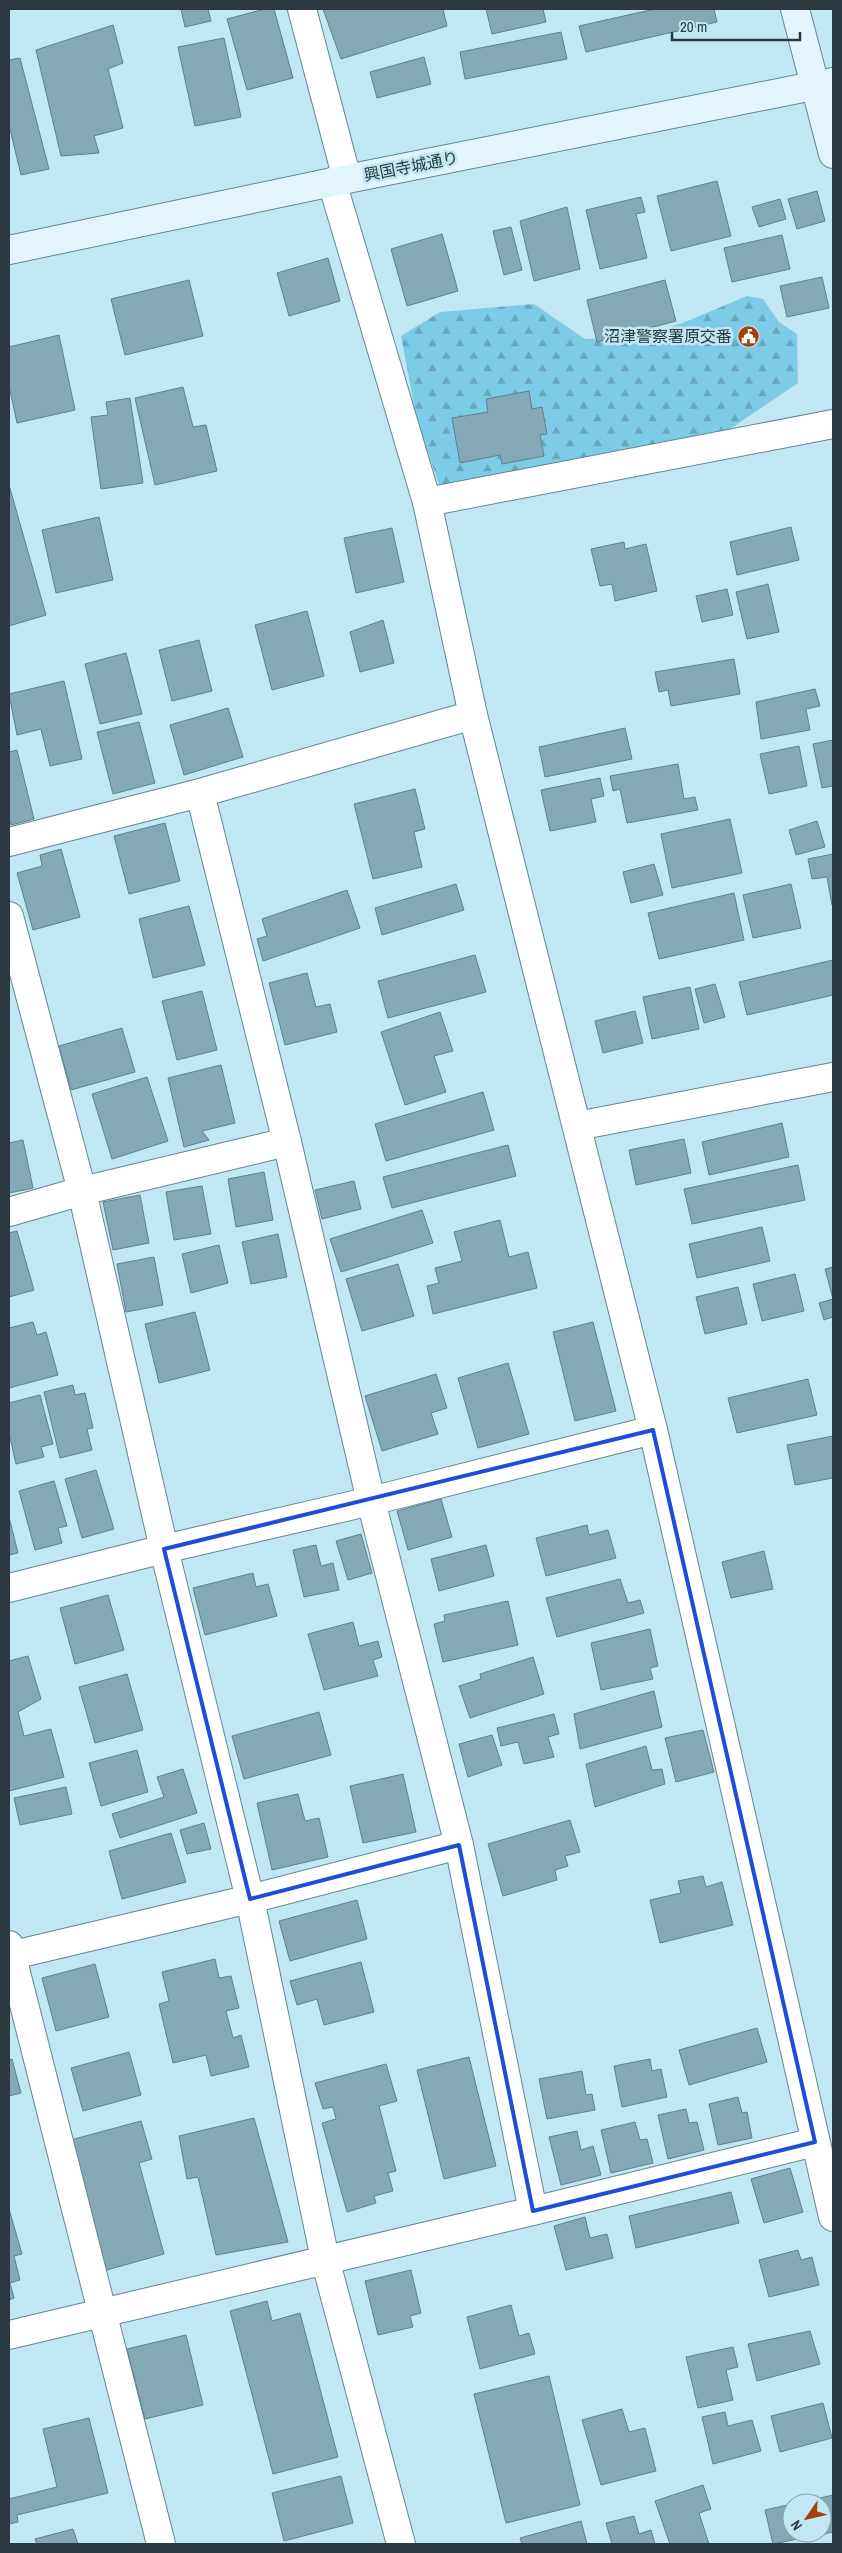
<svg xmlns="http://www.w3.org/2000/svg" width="842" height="2553" viewBox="0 0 842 2553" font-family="'Archivo Narrow','Noto Sans JP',sans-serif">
  <defs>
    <pattern id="forest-firs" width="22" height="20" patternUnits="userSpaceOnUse" patternTransform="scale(1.25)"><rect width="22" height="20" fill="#7dcce7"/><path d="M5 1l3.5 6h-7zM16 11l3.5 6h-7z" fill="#67a7bd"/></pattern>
  </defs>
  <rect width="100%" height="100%" fill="#c1e7f5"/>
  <path fill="url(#forest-firs)" d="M747 296 763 299 779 322 797 334 798 383 714 440 440 487 417 421 401 336 440 312 534 304 585 339 644 336 685 322Z"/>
  <g fill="#84a8b5" stroke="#5d818d">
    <path d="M181 9H208L211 21 185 27Z"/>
    <path d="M265 9H274L293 78 247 90 227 19Z"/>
    <path d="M323 9H443L447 26 341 59Z"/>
    <path d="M486 9H543L546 22 492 34Z"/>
    <path d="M655 9H714L717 22 586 52 579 26Z"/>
    <path d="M113 25 123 63 108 69 123 128 94 136 99 153 61 156 36 50Z"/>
    <path d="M561 32 567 59 465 79 460 52Z"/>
    <path d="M224 38 241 117 195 126 178 47Z"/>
    <path d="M424 57 431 84 377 98 370 72Z"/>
    <path d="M20 58 49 169 21 175 9 125V60Z"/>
    <path d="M717 181 731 236 671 251 657 196Z"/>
    <path d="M817 191 825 221 797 229 788 199Z"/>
    <path d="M641 197 645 212 636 214 647 258 600 269 586 210Z"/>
    <path d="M780 199 786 219 759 227 752 207Z"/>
    <path d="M567 207 580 269 534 281 520 221Z"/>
    <path d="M511 227 522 270 504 275 493 231Z"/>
    <path d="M442 234 458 291 407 306 391 249Z"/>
    <path d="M782 235 790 269 732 282 724 248Z"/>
    <path d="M328 258 340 301 289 316 277 273Z"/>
    <path d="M822 277 829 308 787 317 780 286Z"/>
    <path d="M189 280 203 336 125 355 111 299Z"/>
    <path d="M665 280 676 321 597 342 587 300Z"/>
    <path d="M59 335 75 410 17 423 9 386V347Z"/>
    <path d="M183 387 193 427 206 425 217 471 155 485 135 398Z"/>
    <path d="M529 391 532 409 542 407 547 434 540 435 544 456 502 464 500 455 460 463 452 418 488 412 486 399Z"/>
    <path d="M130 398 143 483 101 489 91 417 108 415 106 402Z"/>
    <path d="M9 485 46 615 9 626Z"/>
    <path d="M99 517 113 580 56 593 42 530Z"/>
    <path d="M791 527 799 560 737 575 730 542Z"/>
    <path d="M392 528 404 582 356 593 344 538Z"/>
    <path d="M624 542 625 549 646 544 657 591 615 601 612 584 600 586 591 549Z"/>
    <path d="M768 584 779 632 747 639 736 592Z"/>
    <path d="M727 589 733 615 702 622 696 596Z"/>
    <path d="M307 611 324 676 272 690 255 625Z"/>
    <path d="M383 620 394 663 360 672 350 632Z"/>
    <path d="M199 640 212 691 172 701 159 650Z"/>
    <path d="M126 653 142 714 100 724 85 664Z"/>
    <path d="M734 659 740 694 671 706 668 690 659 692 655 672Z"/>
    <path d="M64 681 82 759 50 766 41 729 17 735 9 694Z"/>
    <path d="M815 689 820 706 806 709 810 730 761 739 756 702Z"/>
    <path d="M228 708 243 757 184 775 170 725Z"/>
    <path d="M139 722 155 783 113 794 97 732Z"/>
    <path d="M625 728 632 759 545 777 539 747Z"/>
    <path d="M833 740V786L822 788 813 744Z"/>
    <path d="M799 746 807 786 769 794 760 754Z"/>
    <path d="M17 750 34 819 11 825 9 818V752Z"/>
    <path d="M678 764 684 799 695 797 698 810 627 823 620 789 613 791 610 776Z"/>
    <path d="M600 778 604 796 591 799 596 822 550 831 541 790Z"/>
    <path d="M415 789 425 829 414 832 422 867 373 879 354 804Z"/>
    <path d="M730 819 742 873 672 888 661 834Z"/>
    <path d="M817 821 825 847 796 855 789 830Z"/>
    <path d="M165 823 180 881 129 894 114 836Z"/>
    <path d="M61 849 80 917 33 930 17 873 42 866 40 855Z"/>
    <path d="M833 854V905H832L827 877 812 879 808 859Z"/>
    <path d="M654 864 663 895 631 903 623 872Z"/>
    <path d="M456 884 464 910 382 935 375 908Z"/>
    <path d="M791 884 801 928 753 938 743 895Z"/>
    <path d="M347 890 360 928 263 961 257 939 267 936 262 919Z"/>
    <path d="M734 893 744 940 659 959 648 913Z"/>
    <path d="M189 906 205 965 153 978 139 919Z"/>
    <path d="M475 955 486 992 388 1018 378 981Z"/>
    <path d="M833 960V995L747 1015 739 982Z"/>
    <path d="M307 973 316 1007 330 1004 337 1032 285 1045 269 983Z"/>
    <path d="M715 984 725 1017 704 1023 695 989Z"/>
    <path d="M690 987 699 1029 652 1039 643 997Z"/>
    <path d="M202 991 217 1050 177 1060 162 1001Z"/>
    <path d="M635 1011 643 1043 603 1053 595 1021Z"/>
    <path d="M440 1012 453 1051 434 1056 446 1092 405 1105 381 1032Z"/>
    <path d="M122 1028 135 1072 71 1090 59 1046Z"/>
    <path d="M221 1065 235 1123 202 1131 209 1140 184 1147 168 1078Z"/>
    <path d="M147 1077 168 1141 112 1159 92 1094Z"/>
    <path d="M483 1092 494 1130 386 1161 375 1124Z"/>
    <path d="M782 1123 789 1157 709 1175 702 1142Z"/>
    <path d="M684 1139 691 1173 636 1185 629 1150Z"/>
    <path d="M23 1140 33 1188 9 1193V1143Z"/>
    <path d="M508 1145 516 1176 392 1208 383 1177Z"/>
    <path d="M798 1165 805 1200 692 1224 684 1189Z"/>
    <path d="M264 1172 273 1220 236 1227 228 1179Z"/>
    <path d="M354 1181 361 1209 322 1219 315 1190Z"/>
    <path d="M202 1186 211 1234 174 1240 166 1192Z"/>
    <path d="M140 1195 149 1243 113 1250 103 1202Z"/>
    <path d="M422 1210 433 1243 341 1272 330 1239Z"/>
    <path d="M500 1220 509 1257 528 1252 537 1288 433 1314 427 1286 439 1283 435 1268 462 1261 454 1232Z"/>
    <path d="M762 1227 770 1261 697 1278 689 1244Z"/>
    <path d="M17 1231 34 1290 9 1297V1233Z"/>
    <path d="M278 1234 287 1277 251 1284 242 1242Z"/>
    <path d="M219 1245 228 1283 191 1293 182 1254Z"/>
    <path d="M154 1257 163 1305 126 1312 117 1264Z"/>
    <path d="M398 1264 414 1316 362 1331 346 1279Z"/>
    <path d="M833 1267V1317L824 1320 819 1303 833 1299 825 1269Z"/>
    <path d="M795 1274 804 1311 762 1321 753 1284Z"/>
    <path d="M738 1287 747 1324 705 1334 696 1297Z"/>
    <path d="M195 1312 210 1370 159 1383 145 1324Z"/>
    <path d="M33 1322 37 1335 46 1332 58 1375 9 1388V1328Z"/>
    <path d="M593 1322 616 1411 575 1421 553 1332Z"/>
    <path d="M508 1363 529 1434 478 1448 458 1378Z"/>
    <path d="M436 1374 447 1408 431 1413 438 1434 382 1451 365 1396Z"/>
    <path d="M808 1379 817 1415 737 1433 728 1398Z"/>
    <path d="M73 1385 75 1395 85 1393 93 1428 87 1429 92 1450 60 1458 44 1392Z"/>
    <path d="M40 1395 53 1444 41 1447 44 1457 16 1464 9 1433V1403Z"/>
    <path d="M833 1436V1478L795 1485 787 1445Z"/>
    <path d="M96 1470 114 1529 82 1538 65 1479Z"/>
    <path d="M54 1481 67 1526 58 1528 62 1543 35 1550 19 1491Z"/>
    <path d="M441 1499 452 1537 408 1550 397 1511Z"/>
    <path d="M9 1517 18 1553 9 1555Z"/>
    <path d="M587 1525 589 1535 608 1530 616 1558 546 1576 536 1538Z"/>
    <path d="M361 1534 372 1573 348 1580 336 1541Z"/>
    <path d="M316 1545 321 1566 333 1563 339 1590 304 1597 293 1550Z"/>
    <path d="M486 1545 494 1576 439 1591 431 1559Z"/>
    <path d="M764 1551 773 1589 731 1598 722 1562Z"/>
    <path d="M253 1573 256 1587 268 1584 277 1616 205 1635 193 1588Z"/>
    <path d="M620 1579 628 1603 640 1600 644 1613 557 1637 546 1598Z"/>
    <path d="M108 1595 124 1650 75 1664 60 1608Z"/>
    <path d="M508 1601 518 1645 443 1662 434 1624 445 1621 444 1615Z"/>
    <path d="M353 1622 359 1646 378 1641 382 1657 373 1660 378 1676 324 1690 308 1634Z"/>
    <path d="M650 1629 658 1666 650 1668 653 1679 601 1690 591 1643Z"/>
    <path d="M28 1656 41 1699 18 1712 24 1736 51 1729 64 1777 9 1791V1661Z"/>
    <path d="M533 1657 544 1694 470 1718 459 1686 481 1679 480 1674Z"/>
    <path d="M127 1674 143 1730 95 1743 79 1687Z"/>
    <path d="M654 1691 662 1727 580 1749 574 1714Z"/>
    <path d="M319 1712 331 1755 244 1779 232 1736Z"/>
    <path d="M554 1714 559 1734 548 1737 554 1757 524 1764 518 1742 501 1746 497 1728Z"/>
    <path d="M703 1730 714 1772 676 1782 665 1738Z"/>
    <path d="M492 1735 502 1765 468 1777 459 1744Z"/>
    <path d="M646 1746 652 1770 662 1769 665 1784 595 1807 586 1764Z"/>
    <path d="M137 1750 148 1792 101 1806 89 1763Z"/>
    <path d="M183 1769 197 1813 120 1838 112 1814 164 1797 157 1777Z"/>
    <path d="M403 1774 416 1832 363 1843 350 1786Z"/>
    <path d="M66 1787 72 1814 20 1825 14 1798Z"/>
    <path d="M298 1794 305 1821 319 1818 328 1857 272 1870 257 1803Z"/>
    <path d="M570 1820 580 1852 565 1856 568 1866 555 1870 557 1880 503 1896 488 1844Z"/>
    <path d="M204 1823 211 1849 187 1854 180 1830Z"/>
    <path d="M171 1833 186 1882 122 1899 109 1851Z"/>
    <path d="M703 1876 706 1887 722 1882 733 1925 660 1943 650 1900 681 1893 678 1881Z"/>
    <path d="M357 1900 367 1939 290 1961 279 1921Z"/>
    <path d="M215 1959 219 1978 231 1976 239 2008 226 2011 233 2038 241 2035 249 2067 211 2076 206 2055 173 2063 159 2004 169 2001 162 1972Z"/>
    <path d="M361 1962 374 2012 324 2025 317 1999 297 2005 290 1981Z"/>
    <path d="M95 1964 109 2017 56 2031 42 1978Z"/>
    <path d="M757 2028 767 2062 689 2085 679 2050Z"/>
    <path d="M129 2052 141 2095 83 2111 71 2068Z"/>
    <path d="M469 2057 496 2166 444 2179 417 2070Z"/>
    <path d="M12 2059 21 2093 9 2096V2060Z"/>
    <path d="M650 2059 652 2071 661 2069 667 2097 622 2107 614 2066Z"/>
    <path d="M386 2064 397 2101 379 2106 396 2171 388 2173 393 2191 374 2196 376 2203 347 2212 322 2123 336 2119 333 2107 323 2109 315 2083Z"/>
    <path d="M582 2071 586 2095 592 2094 595 2110 547 2119 539 2079Z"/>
    <path d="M738 2097 742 2113 747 2112 752 2138 718 2145 709 2104Z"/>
    <path d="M686 2109 689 2123 697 2122 704 2150 668 2159 658 2115Z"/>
    <path d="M254 2118 288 2242 216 2255 198 2177 187 2179 179 2136Z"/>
    <path d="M141 2121 152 2159 139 2163 164 2254 103 2271 67 2141Z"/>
    <path d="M635 2122 640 2140 647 2139 653 2163 611 2173 601 2130Z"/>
    <path d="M577 2131 581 2150 593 2146 601 2175 561 2185 549 2137Z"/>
    <path d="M790 2168 803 2212 764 2223 751 2179Z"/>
    <path d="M731 2192 739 2223 636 2248 629 2216Z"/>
    <path d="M9 2209 22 2254 14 2256 20 2280 10 2283 14 2298 9 2300Z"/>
    <path d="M585 2217 590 2238 607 2234 613 2258 566 2270 554 2226Z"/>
    <path d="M798 2250 801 2260 812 2257 819 2285 769 2297 759 2260Z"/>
    <path d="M411 2270 421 2313 410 2316 413 2327 378 2335 365 2281Z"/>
    <path d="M267 2301 272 2321 300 2313 338 2457 273 2474 230 2311Z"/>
    <path d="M511 2305 519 2336 529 2333 535 2354 480 2369 467 2317Z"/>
    <path d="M810 2331 820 2364 757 2381 748 2344Z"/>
    <path d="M186 2335 203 2405 145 2419 127 2349Z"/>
    <path d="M733 2347 738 2367 726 2370 733 2400 698 2408 686 2357Z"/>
    <path d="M549 2376 580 2505 506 2523 474 2394Z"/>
    <path d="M823 2403 832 2438 780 2452 771 2416Z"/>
    <path d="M622 2409 629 2432 645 2428 656 2471 601 2485 582 2420Z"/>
    <path d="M725 2412 728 2426 752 2420 761 2451 713 2464 702 2417Z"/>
    <path d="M89 2418 108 2493 17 2515 18 2522 9 2524V2499L57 2487 43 2429Z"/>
    <path d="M341 2476 353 2523 284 2541 272 2493Z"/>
    <path d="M703 2485 711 2509 699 2513 709 2544H670L655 2501Z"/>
    <path d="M833 2495V2532L773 2544 765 2510 792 2504V2533H822V2503H799Z"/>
    <path d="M634 2516 639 2534 651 2530 655 2544H612L606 2523Z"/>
    <path d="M581 2521 587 2544H522L520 2538Z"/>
    <path d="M73 2529 78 2544H37L35 2539Z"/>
  </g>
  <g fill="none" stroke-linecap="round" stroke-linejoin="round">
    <defs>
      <g id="street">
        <path d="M302 9 347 179"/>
        <path d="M332 182 427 502 473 715 653 1430 833 2217"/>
        <path d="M427 502 833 424"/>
        <path d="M9 842 200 793 473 715"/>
        <path d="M9 916 82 1191 164 1549 250 1899 325 2259 401 2544"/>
        <path d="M577 1126 833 1077"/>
        <path d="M9 1212 82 1191 287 1142"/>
        <path d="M9 1588 164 1549 371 1501 653 1430"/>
        <path d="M9 1945 161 2544"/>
        <path d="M9 1956 250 1899 459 1845"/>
        <path d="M533 2211 815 2142"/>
        <path d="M9 2335 533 2211 459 1845 371 1501 287 1142 200 793"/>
      </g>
      <g id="secondary">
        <path d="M795 9 833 154"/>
        <path d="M9 250 347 179 833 82"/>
      </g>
    </defs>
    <use href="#street" stroke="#638693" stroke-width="30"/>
    <use href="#secondary" stroke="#638693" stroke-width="30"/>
    <use href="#street" stroke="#fff" stroke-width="28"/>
    <use href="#secondary" stroke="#e2f5fc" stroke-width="28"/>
  </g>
  <path fill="none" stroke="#1d4ed8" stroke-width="4" stroke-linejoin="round" d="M653 1430 815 2142 533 2211 459 1845 250 1899 164 1549Z"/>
  <defs>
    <symbol id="civic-disc" viewBox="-11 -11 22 22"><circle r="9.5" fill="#a3400a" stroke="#c1e7f5"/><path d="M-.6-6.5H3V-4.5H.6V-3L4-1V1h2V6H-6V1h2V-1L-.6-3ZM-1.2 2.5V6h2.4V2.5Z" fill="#fff"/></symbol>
  </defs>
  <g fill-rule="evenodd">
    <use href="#civic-disc" x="736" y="324" width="25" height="25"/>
  </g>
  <g text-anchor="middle" stroke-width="5" stroke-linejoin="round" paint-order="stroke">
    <g font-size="16" fill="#2a393f" stroke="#c1e7f5">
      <text transform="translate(411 166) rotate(-11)" y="6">興国寺城通り</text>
    </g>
    <g font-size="16" fill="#2a393f" stroke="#c1e7f5" text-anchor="end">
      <text x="732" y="342">沼津警察署原交番</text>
    </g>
  </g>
  <rect width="842" height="2553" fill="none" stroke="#2a393f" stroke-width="20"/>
  <g transform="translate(807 2518) rotate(236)"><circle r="24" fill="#c1e7f5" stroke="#85a1ac"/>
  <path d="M0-4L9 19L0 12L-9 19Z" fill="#a3400a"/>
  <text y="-8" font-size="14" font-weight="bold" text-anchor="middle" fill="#2a393f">N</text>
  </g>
  <path d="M672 32v8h128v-8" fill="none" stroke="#2a393f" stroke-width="2.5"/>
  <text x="680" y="32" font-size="15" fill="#2a393f" stroke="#c1e7f5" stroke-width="4" paint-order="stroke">20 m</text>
</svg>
